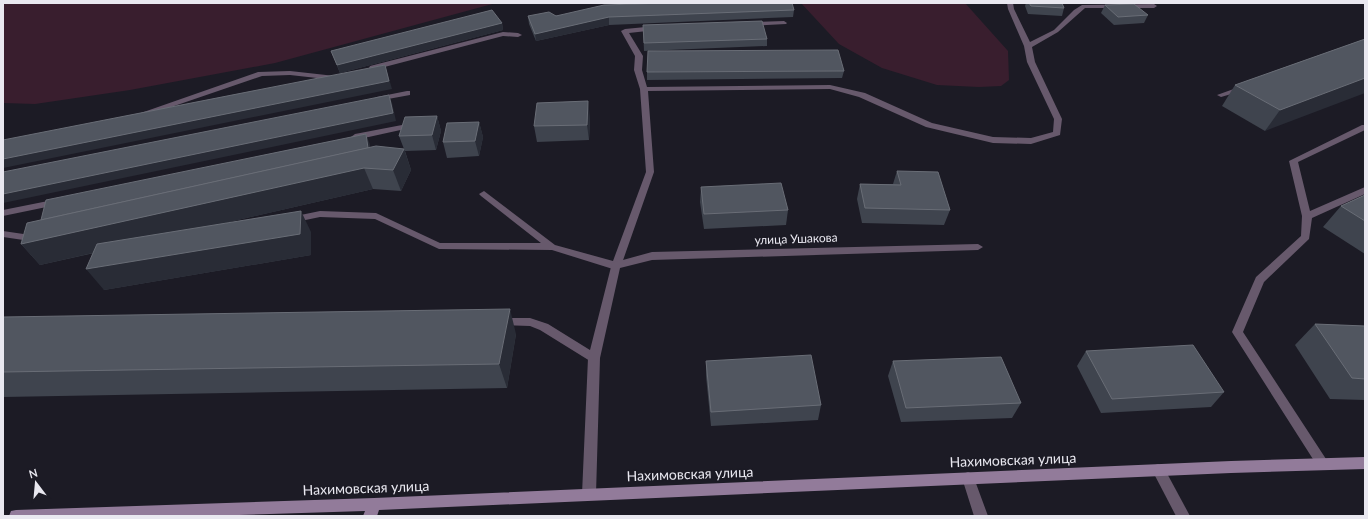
<svg xmlns="http://www.w3.org/2000/svg" width="1368" height="519" viewBox="0 0 1368 519" font-family="Lato,sans-serif">
  <rect width="100%" height="100%" fill="#1c1b25"/>
  <g fill="#391e2e">
    <path d="M3 3H496L275 63 130 90 35 104 3 103Z"/>
    <path d="M801 3H965L1008 51 1009 80 1001 86 979 87 937 85 882 68 839 44Z"/>
  </g>
  <g fill="none" stroke-linecap="round" stroke-linejoin="round">
    <g fill="#67596c" fill-rule="evenodd">
      <path d="M1007 3H1013L1014 9 1030 42 1054 30 1074 10 1082 5 1154 4 1157 6 1154 8H1085L1058 32 1032 47 1035 62 1062 119 1060 135 1031 144 993 143 926 127 859 97 830 89 648 91 654 172 621 266 616 270 552 250 439 249 375 219 320 217 291 223 286 220 291 217 320 211 376 213 440 243H541L481 196 479 194 484 191 555 245 613 261 646 172 640 89 634 70 635 56 621 31 625 29 656 26 659 28 656 30 629 33 643 56 642 70 647 87 830 85 865 93 932 123 993 137 1031 138 1053 132 1054 119 1027 62 1024 46 1008 9Z"/>
      <path d="M784 21 787 23 786 24 750 26 747 24 750 22Z"/>
      <path d="M503 32 518 33 522 35 518 37 503 36 373 70 369 68 370 66Z"/>
      <path d="M290 71 335 76 339 78 335 80 290 75 262 76 145 116H139L138 114 258 72Z"/>
      <path d="M1242 86 1246 88 1245 90 1221 97 1217 95Z"/>
      <path d="M407 91H410V95L377 101 373 99 377 97Z"/>
      <path d="M402 125 406 127 405 129 355 140 351 137 355 134Z"/>
      <path d="M1362 125H1365V130L1298 162 1310 211 1365 187V194L1312 218 1309 239 1264 282 1243 332 1326 459 1328 463 1326 467 1322 469 1318 467 1232 332 1256 277 1301 236 1302 216 1289 161Z"/>
      <path d="M58 199 63 202 61 204 3 216V210Z"/>
      <path d="M3 231 37 236 42 239 37 242 3 237Z"/>
      <path d="M500 318H530L548 324 598 355 600 358 598 361 594 363 590 361 540 330 530 326 496 325 495 322 496 319Z"/>
    </g>
    <g fill="#67596c" fill-rule="evenodd">
      <path d="M978 244 983 247 978 250 652 260 620 268 600 358 596 494 594 498 589 500 584 498 582 494 588 358 612 263 652 252Z"/>
      <path d="M1158 464 1163 466 1190 516H1176L1152 470 1153 466Z"/>
      <path d="M968 472 973 474 974 478 988 516H974L962 478 963 474Z"/>
    </g>
    <path fill="#927b9a" fill-rule="evenodd" d="M1365 457V469L1231 473 379 510 377 516H363L365 511 204 516H9L11 511 16 510 374 498 1231 461Z"/>
  </g>
  <g fill="#3f444e">
    <path d="M1026 3H1062L1064 8 1062 16 1028 14 1025 6Z"/>
    <path d="M1105 5 1148 15 1144 23 1114 25 1101 13Z"/>
    <path d="M794 10 793 17 609 25 536 41 529 24 528 16Z"/>
    <path d="M502 23 503 30 340 73 331 51Z"/>
    <path d="M643 25 767 39V46L644 51Z"/>
    <path d="M1365 39 1265 131 1222 106 1235 85Z"/>
    <path d="M844 71 842 78 647 80V72Z"/>
    <path d="M437 116 441 131 436 150 405 151 411 170 401 191 373 189 220 224 311 232V255L104 290 94 253 40 265 21 244 369 142 370 148 404 149 399 136Z"/>
    <path d="M590 117 589 140 537 142 534 126Z"/>
    <path d="M479 122 483 137 479 156 447 158 443 142Z"/>
    <path d="M897 171 950 210 944 225 862 223 857 199 860 184H893Z"/>
    <path d="M701 187 788 210 786 225 704 229 700 202Z"/>
    <path d="M1365 195V254L1323 227 1341 206Z"/>
    <path d="M3 317 516 334 507 388 3 397Z"/>
    <path d="M1315 324 1365 326V400L1330 399 1295 345Z"/>
    <path d="M1086 351 1224 392 1211 407 1101 413 1077 366Z"/>
    <path d="M706 361 821 405 818 420 711 426 706 376Z"/>
    <path d="M893 361 1021 403 1012 418 901 422 888 376Z"/>
  </g>
  <g fill="#292c36">
    <path d="M609 17V25L536 41 535 34Z"/>
    <path d="M502 23 503 30 340 73 337 65Z"/>
    <path d="M385 65 392 89 3 168V159Z"/>
    <path d="M1365 78V93L1265 131 1280 110Z"/>
    <path d="M389 95 392 103 396 121 3 203V194Z"/>
    <path d="M588 101 590 117 589 140 587 125Z"/>
    <path d="M437 116 441 131 436 150 432 135Z"/>
    <path d="M479 122 483 137 479 156 475 141Z"/>
    <path d="M366 134 369 142 372 161 39 224Z"/>
    <path d="M404 149 411 170 401 191 393 170Z"/>
    <path d="M364 168 373 189 40 265 21 244Z"/>
    <path d="M301 211 311 232V255L104 290 86 269Z"/>
    <path d="M510 309 516 334 507 388 499 364Z"/>
  </g>
  <g fill="#515660" stroke="#696d76">
    <path d="M665 3H792L794 10 609 17 535 34 528 16 549 12 556 16 604 5Z"/>
    <path d="M1029 3H1062L1064 8 1031 6Z"/>
    <path d="M1134 4 1148 15 1118 17 1105 5Z"/>
    <path d="M492 10 502 23 337 65 331 51Z"/>
    <path d="M762 21 767 39 644 43 643 25Z"/>
    <path d="M1365 39V78L1280 110 1235 85Z"/>
    <path d="M838 50 844 71 647 72 648 51Z"/>
    <path d="M385 65 389 81 3 159V140Z"/>
    <path d="M389 95 393 113 3 194V172Z"/>
    <path d="M588 101 587 125 534 126 537 103Z"/>
    <path d="M437 116 432 135 399 136 405 117Z"/>
    <path d="M479 122 475 141 443 142 447 123Z"/>
    <path d="M366 134 368 148 41 220 46 200Z"/>
    <path d="M376 146 404 149 393 170 364 168 21 244 27 223Z"/>
    <path d="M897 171 938 172 950 210 865 208 860 184 901 185Z"/>
    <path d="M781 183 788 210 704 214 701 187Z"/>
    <path d="M1365 195V221L1341 206Z"/>
    <path d="M301 211 300 234 86 269 97 244Z"/>
    <path d="M510 309 499 364 3 372V317Z"/>
    <path d="M1315 324 1365 326V379L1352 378Z"/>
    <path d="M1193 345 1224 392 1112 399 1086 351Z"/>
    <path d="M811 355 821 405 711 412 706 361Z"/>
    <path d="M1001 357 1021 403 906 408 893 361Z"/>
  </g>
  <g text-anchor="middle" stroke-width="3" stroke-linejoin="round" paint-order="stroke">
    <g font-size="12" fill="#e9e8f0" stroke="#1c1b25">
      <text transform="translate(796 239) rotate(-2)" y="4">улица Ушакова</text>
    </g>
    <g font-size="14" fill="#e9e8f0" stroke="#1c1b25">
      <text transform="translate(1013 460) rotate(-2)" y="5">Нахимовская улица</text>
      <text transform="translate(690 474) rotate(-2)" y="5">Нахимовская улица</text>
      <text transform="translate(366 488) rotate(-2)" y="5">Нахимовская улица</text>
    </g>
  </g>
  <rect width="1368" height="519" fill="none" stroke="#e9e8f0" stroke-width="8"/>
  <g transform="translate(36 483) rotate(344)" stroke="#1c1b25" stroke-width="3" paint-order="stroke">
  <path d="M0-3L7 15L0 10L-7 15Z" fill="#e9e8f0"/>
  <text y="-6" font-size="11" font-weight="bold" text-anchor="middle" fill="#e9e8f0">N</text>
  </g>
</svg>
